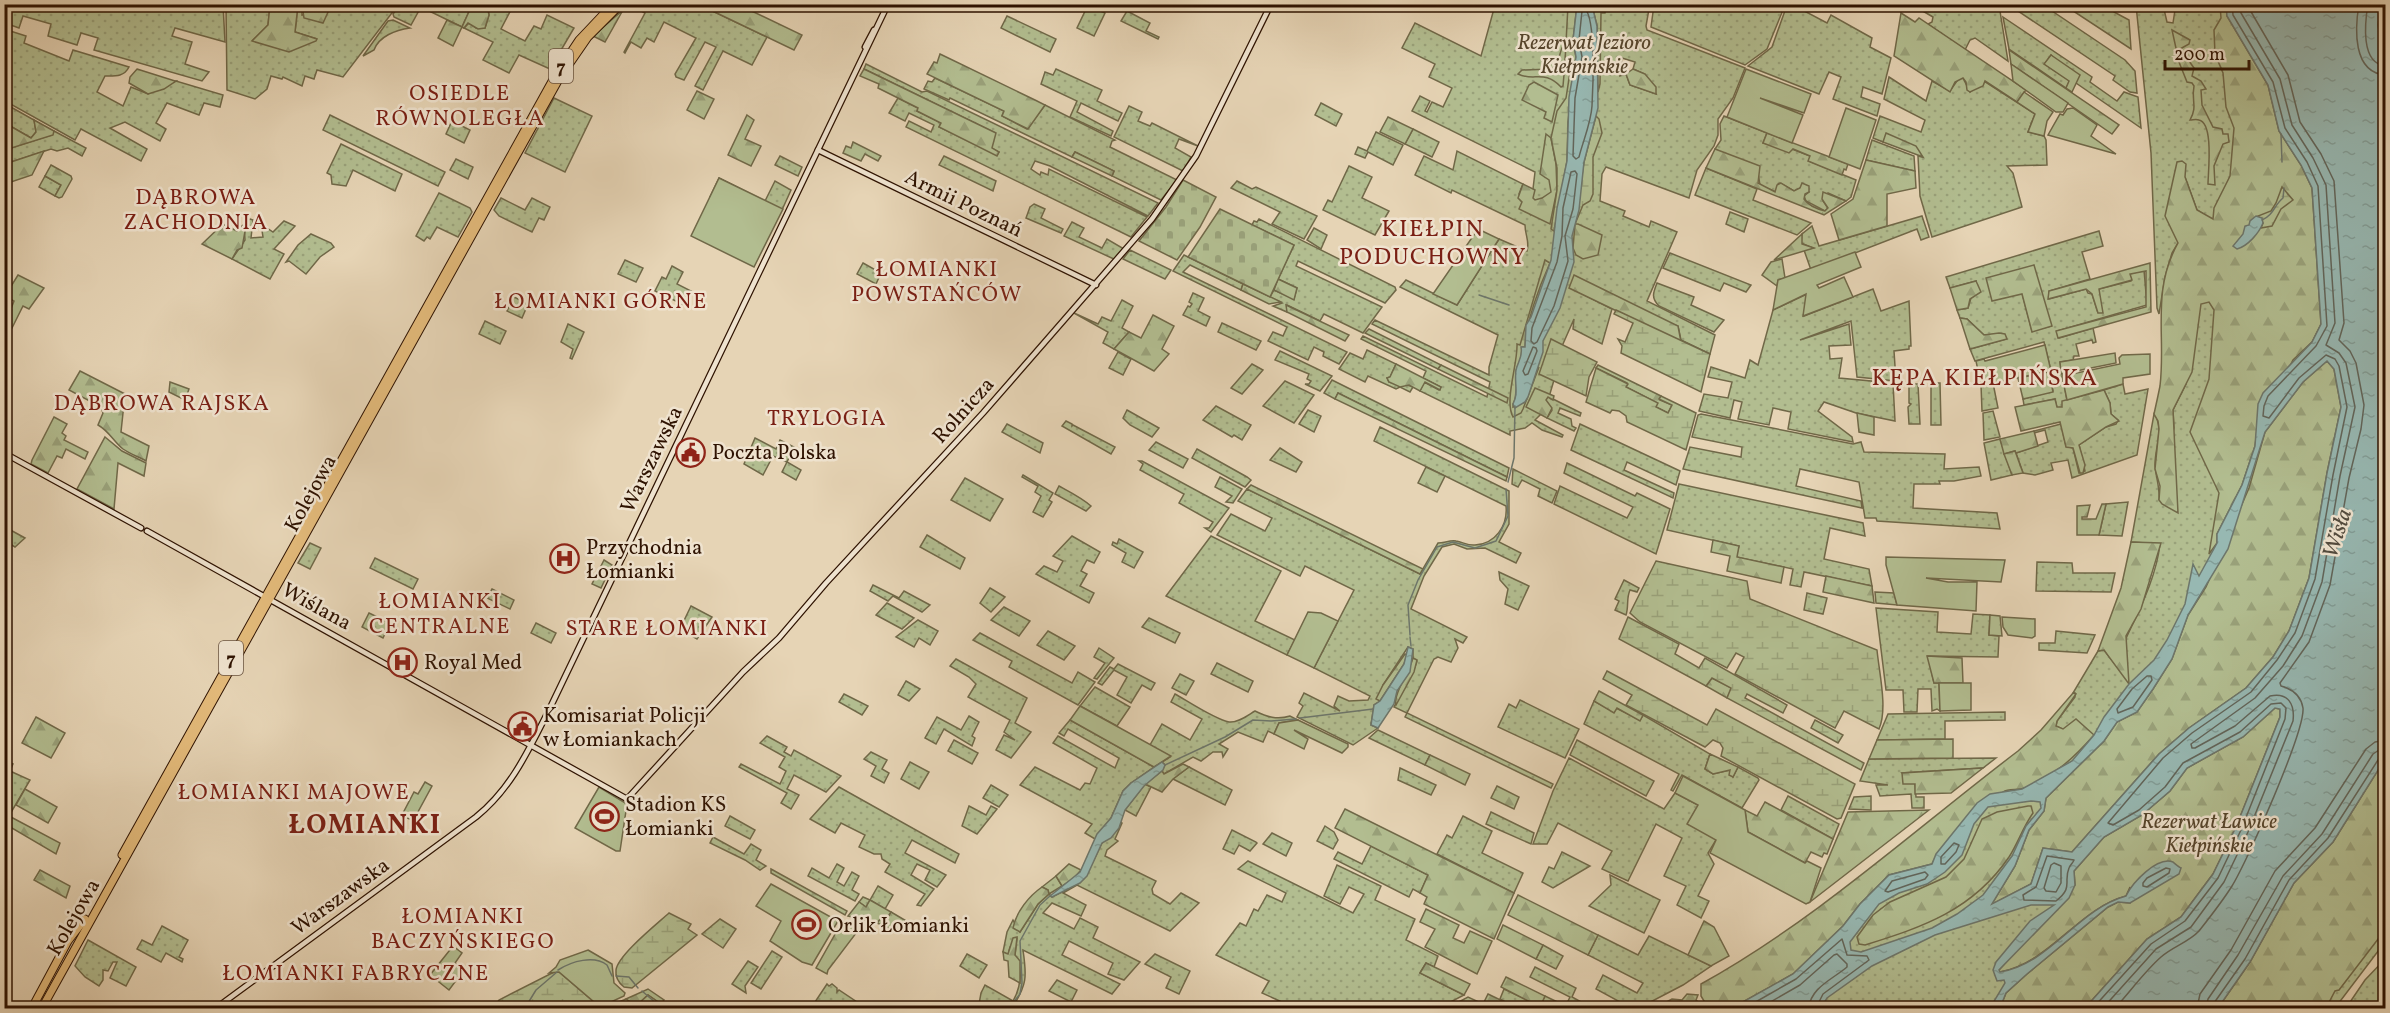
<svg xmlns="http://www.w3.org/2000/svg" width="2390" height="1013" viewBox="0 0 2390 1013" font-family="Vollkorn,serif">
  <defs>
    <pattern id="grass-dots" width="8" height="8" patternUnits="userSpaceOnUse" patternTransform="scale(1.5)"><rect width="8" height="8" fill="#b2bd90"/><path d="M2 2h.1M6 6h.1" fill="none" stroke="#99a17a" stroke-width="1.8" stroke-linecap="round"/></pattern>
    <pattern id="forest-firs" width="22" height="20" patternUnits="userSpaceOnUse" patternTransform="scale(1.5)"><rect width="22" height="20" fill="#b2bd90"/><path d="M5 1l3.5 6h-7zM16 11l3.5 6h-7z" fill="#99a17a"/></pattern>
    <pattern id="wetland-marsh" width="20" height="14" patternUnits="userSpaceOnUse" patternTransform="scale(1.5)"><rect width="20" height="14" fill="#b2bd90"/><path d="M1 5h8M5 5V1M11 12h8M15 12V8" fill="none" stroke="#99a17a"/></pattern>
    <pattern id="cemetery-stones" width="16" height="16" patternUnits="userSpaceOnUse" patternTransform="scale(1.5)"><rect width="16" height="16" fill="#b2bd90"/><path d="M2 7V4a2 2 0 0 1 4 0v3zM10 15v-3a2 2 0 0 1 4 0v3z" fill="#99a17a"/></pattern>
    <pattern id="water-ripples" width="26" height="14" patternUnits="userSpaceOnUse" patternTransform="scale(1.5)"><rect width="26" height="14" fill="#97b8b2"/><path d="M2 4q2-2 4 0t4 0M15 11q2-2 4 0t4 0" fill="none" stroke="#829d97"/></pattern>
  </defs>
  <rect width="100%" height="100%" fill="#e6d4b5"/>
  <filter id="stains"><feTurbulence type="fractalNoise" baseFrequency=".00333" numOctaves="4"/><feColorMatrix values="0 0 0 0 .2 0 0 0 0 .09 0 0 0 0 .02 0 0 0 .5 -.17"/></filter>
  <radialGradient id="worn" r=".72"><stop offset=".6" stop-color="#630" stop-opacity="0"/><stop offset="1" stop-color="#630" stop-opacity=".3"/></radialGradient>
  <g fill="url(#grass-dots)" stroke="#706848" stroke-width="1.5" fill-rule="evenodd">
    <path d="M514 4 501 29 525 41 534 26 541 29 547 15 574 28 550 69 519 55 509 73 483 60 493 42 464 28 469 23 476 28H485L489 15 487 5Z"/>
    <path d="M4 5H223L225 42 175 28 172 36 192 42 185 64 209 72 202 81 94 50 98 38 81 33 77 45 48 36 51 24 23 16 19 28 5 23Z"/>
    <path d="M226 5H270L268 25 253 40 317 39 295 32 298 5H302V15L328 9 322 8 323 5H398L343 77 317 70 314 79 305 76 302 86 283 77 282 79 271 76 267 89 255 99 227 90Z"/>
    <path d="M400 5H472L462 27 421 7 411 25 394 17 393 14Z"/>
    <path d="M625 5H700L767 37 752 65 723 51 703 90 695 86 716 47 705 42 684 80 676 77 675 74 696 38 664 22 654 42 647 38 641 48 631 42 625 53 624 52 645 13 630 5 594 34 570 66C582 42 604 21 625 5Z"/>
    <path d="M1088 5 1105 13 1094 36 1077 28Z"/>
    <path d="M1495 5H1638L1649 9 1646 26 1647 30 1745 68 1733 98 1718 119V135L1714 146 1697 170 1689 198 1606 167 1602 174 1600 201 1625 211 1623 216 1649 227 1651 221 1677 232 1647 301 1715 335 1710 354 1681 340 1678 326 1585 295 1612 309 1602 344 1573 329 1574 319 1559 353 1554 380 1549 397 1581 413 1580 416 1560 408 1558 413 1571 419 1572 426 1576 428 1574 431 1547 418 1552 410 1547 403 1544 411 1535 420 1563 435 1562 437 1542 430 1532 423 1525 428 1510 431V435L1420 391 1424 382 1439 390 1441 387 1423 378 1426 371 1361 339 1363 336 1487 397 1490 382 1372 324 1375 320 1489 375V367L1498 335 1400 287 1406 280 1457 305 1499 239 1527 251C1530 242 1525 235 1525 225L1452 190 1451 193 1415 175 1424 156 1453 170 1457 151 1523 184 1519 194 1530 214 1535 172 1412 111 1420 96 1430 101 1425 111 1427 112 1432 102 1443 107 1452 88 1429 77 1435 64 1402 48 1415 23 1481 56ZM1622 58 1635 62 1633 69 1645 74 1656 94 1630 85 1626 74 1620 76Z"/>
    <path d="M1654 5V4L1785 5 1767 49 1745 65 1651 27Z"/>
    <path d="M1787 5H1793L1827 23 1831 15 1872 38 1870 47 1891 58 1882 94 1863 87 1861 97 1880 104 1877 116 1833 99 1841 77 1829 72 1819 94 1748 66 1772 47Z"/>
    <path d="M1926 5H1999L2008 61 1975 38 1970 40 1965 50 1928 24 1932 22 1933 17 1921 10Z"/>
    <path d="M2009 5H2043L2125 60 2135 71 2137 93 2130 92 2113 80 2115 76Z"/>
    <path d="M2064 5H2114V12L2129 20 2131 49Z"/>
    <path d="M2136 5H2163L2167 22 2173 23 2175 10 2184 7V5H2385V942L2335 1008H2326L2330 1004 2324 1008H1736L1865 891 2062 729 2056 726 2057 721 2075 697V693H2073L2098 651 2104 650 2115 664C2130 625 2155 587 2160 544L2131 542 2154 414C2165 428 2154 450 2155 466 2156 478 2160 487 2159 500L2174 428 2173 410 2186 384 2208 217 2197 210 2185 177 2178 243 2172 253 2165 277 2159 314 2157 308 2151 153Z"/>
    <path d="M1127 11 1150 23 1146 31 1159 37 1158 39 1121 21Z"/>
    <path d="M1007 16 1056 39 1050 52 1001 28Z"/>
    <path d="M2003 17 2092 77 2090 82 2117 101 2124 92 2138 97 2141 128 2076 83 2051 55 2045 64 2070 81 2066 88 2009 49Z"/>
    <path d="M393 20 410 28C396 30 379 36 374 50L363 56 388 21Z"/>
    <path d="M4 29 26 36 24 43 69 61 73 50 129 67C124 77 115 76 105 76L97 92 123 106 131 87 148 94 176 81 223 95 220 107 204 103 199 115 167 103 156 123 166 129 160 141 125 122 110 128 147 149 141 161 81 129 75 140 5 101 10 91 5 88Z"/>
    <path d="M866 64 922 92 927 91 1158 203 1148 216 1050 166 1035 161 1031 169 1040 175 1041 172 1048 175 1049 169 1147 217 1131 237 906 127 909 121 931 132 934 125 909 113 905 121 889 113 898 98 918 108 917 111 941 123 939 127 997 155 999 152 991 148 995 133 864 69Z"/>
    <path d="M1056 69 1102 90 1097 101 1122 113 1118 121 1081 103 1077 112 1113 131 1111 136 1070 117 1077 101 1041 84 1045 72 1053 75Z"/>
    <path d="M1889 77 1926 101 1932 81 1950 91 1959 78H1963L1970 92 1984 81 2035 114 2028 132 2044 136 2046 140 2047 165 2007 166 2013 173 2022 207 1932 237 1920 196 1918 156 1922 157 1917 150 1887 134 1883 142 1873 138 1880 116 1921 132 1925 120 1884 99Z"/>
    <path d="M935 78 1004 111 1002 116 1027 129 1045 105 1115 140 1112 141 1110 147 1177 180 1161 200 1112 176 1114 171 1075 152 1072 157 950 98 949 100 924 89 928 81 932 82Z"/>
    <path d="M554 98 592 116 565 172 525 153Z"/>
    <path d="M1321 103 1342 114 1336 126 1315 115Z"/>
    <path d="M9 106 34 120 36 132 31 138 5 123 4 114Z"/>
    <path d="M1129 106 1142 112 1138 121 1150 126 1152 123 1198 146 1179 139 1175 148 1191 157 1183 171 1114 137Z"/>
    <path d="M330 115 445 172 438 186 323 130Z"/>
    <path d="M1724 116 1767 133 1763 143 1792 149 1810 156 1809 161 1856 180 1851 197 1846 201 1828 193 1823 201 1828 208 1825 211 1806 201 1804 196 1809 192 1800 188 1794 191 1780 183 1778 184 1776 192 1760 185 1758 173 1715 149 1721 140 1720 124Z"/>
    <path d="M452 121 470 130 464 143 446 134Z"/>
    <path d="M1413 129 1439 142 1432 157 1405 144Z"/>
    <path d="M54 131 86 148 82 156 68 148 57 151 51 149 5 164 4 150 52 135Z"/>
    <path d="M1376 132 1403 145 1393 165 1368 152 1365 158 1355 154 1358 147 1367 151Z"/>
    <path d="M1872 140 1914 156 1915 171 1866 160Z"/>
    <path d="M341 144 402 174 395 191 353 170 346 186 332 184 331 175 327 173Z"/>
    <path d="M780 156 802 167 798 176 775 165Z"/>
    <path d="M944 156 996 181 993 191 939 165Z"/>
    <path d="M456 159 473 167 468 179 450 170Z"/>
    <path d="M1349 166 1372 177 1362 198 1389 211 1375 235 1323 210 1328 200 1332 202Z"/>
    <path d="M1706 168 1757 189 1753 200 1811 223 1797 235 1695 195Z"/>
    <path d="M45 176 61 185 55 196 39 187Z"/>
    <path d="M719 178 765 201 775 181 791 190 782 210 710 197Z"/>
    <path d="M1237 181 1252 189 1256 187 1317 216 1304 239 1272 224 1280 212 1231 188Z"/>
    <path d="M439 193 470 208 472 212 458 237 437 227 430 239 427 237 424 241 416 236Z"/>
    <path d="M501 198 525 210 532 198 550 207 544 220 539 218 532 232 499 216 494 210Z"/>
    <path d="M1034 204 1045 209 1041 218 1063 229 1061 233 1026 218 1030 207Z"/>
    <path d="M1730 212 1748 219 1744 232 1726 224Z"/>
    <path d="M1922 216 1929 237 1921 240 1917 229 1811 270 1804 250 1813 248 1801 243 1802 234 1812 226 1819 246Z"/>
    <path d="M250 219 253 220 251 238 263 237 261 224 273 232 284 221 295 226 274 249 284 254 270 279 232 259 245 240 244 224Z"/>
    <path d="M1259 219 1395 287 1396 290 1385 303 1298 261 1296 266 1382 307 1363 333 1324 314 1320 321 1287 305V312L1273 306 1282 303 1270 297 1274 290 1294 299 1297 288 1278 279 1294 245 1252 225 1254 221 1257 222Z"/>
    <path d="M1072 222 1084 228 1079 237 1102 248 1107 239 1124 249 1116 260 1064 236Z"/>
    <path d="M1314 228 1327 235 1321 249 1307 240Z"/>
    <path d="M2099 231 2103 246 2082 252 2090 279 2049 291V299L2086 289 2088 293 2092 294 2098 313 2099 289 2131 281 2130 274 2144 270 2147 305 2057 331 2059 338 2093 328 2096 342 2093 343 2092 340 2076 344 2079 356H2074L2073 360 2060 362 2067 400 2063 407 2057 408 2055 399 2024 405 2023 399 2053 391 2049 372 2051 371 2044 342 1975 361 1970 349 2006 339 2003 334 1984 335 1967 319 1960 318 1957 310 1968 308 1976 281 1950 288 1946 277ZM2022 293 2051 326 2032 331Z"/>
    <path d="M311 234 331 243 334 247 320 257 306 274 289 261 286 262 298 245Z"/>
    <path d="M1130 250 1171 270 1165 279 1123 259Z"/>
    <path d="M1670 253 1751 285 1746 292 1724 283 1720 291 1663 268Z"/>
    <path d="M1184 255 1243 284 1241 290 1190 265 1183 272 1347 352 1339 364 1323 356 1324 352 1314 347 1308 360 1268 341 1273 332 1283 336 1287 327 1173 271Z"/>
    <path d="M1782 259 1785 278 1778 280 1777 286 1762 275 1771 262Z"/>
    <path d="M625 260 643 268 636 282 618 274Z"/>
    <path d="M863 263 881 273 876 284 857 274Z"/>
    <path d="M672 266 683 272 677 284 691 291 684 305 655 291 662 277 666 279Z"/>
    <path d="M1657 283 1694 297 1691 305 1724 320 1714 332 1659 306C1651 298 1653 293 1657 283Z"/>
    <path d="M1873 289 1881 311 1909 301 1911 346H1909V349L1894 351 1896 381 1857 377 1851 321 1800 340 1849 324 1851 345 1829 346 1830 359 1842 358 1839 378 1893 383 1895 421 1856 413 1824 402 1818 411 1852 437 1853 442 1788 429 1791 412 1773 408 1769 425 1738 419 1742 402 1734 400 1730 418 1699 411 1704 394 1728 398 1732 382 1708 377 1711 367 1745 378 1750 360 1758 365 1773 310 1807 294 1804 316Z"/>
    <path d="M1193 293 1204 298 1198 311 1210 317 1206 326 1183 315 1188 306 1190 307 1192 304 1189 302Z"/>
    <path d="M514 297 528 304 522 318 507 311Z"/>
    <path d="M1122 300 1133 306 1122 328 1129 332 1114 349 1103 343 1108 332 1074 313 1098 324 1102 317 1111 321Z"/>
    <path d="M485 321 506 331 500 344 479 334Z"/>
    <path d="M1222 323 1261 341 1256 350 1218 332Z"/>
    <path d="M568 324 584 332 572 359 570 358 573 349 561 342Z"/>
    <path d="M1369 329 1441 365 1438 369 1365 333Z"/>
    <path d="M1367 350 1396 364 1390 377 1387 378 1389 382C1397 384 1407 384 1413 387L1410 392 1400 387 1396 389 1368 376 1365 382 1339 369 1350 353 1363 359Z"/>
    <path d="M1280 351 1332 376 1320 391 1305 384H1309L1311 381 1307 379 1309 374 1275 360Z"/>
    <path d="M1118 352 1131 359 1123 375 1109 368Z"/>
    <path d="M1252 364 1263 370 1242 394 1231 388Z"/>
    <path d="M1332 380 1509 468 1507 477 1338 393 1335 399 1324 393Z"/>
    <path d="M1285 381 1314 395 1294 423 1263 406Z"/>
    <path d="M1931 383H1940L1941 425H1931Z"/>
    <path d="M1993 383 1998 408 1982 411 1981 385Z"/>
    <path d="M1909 384H1918L1920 424H1909L1908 407 1911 404 1909 403Z"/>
    <path d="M2123 384 2125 394 2148 389 2137 455 2072 478 2068 460 2051 463 2053 470 2035 475 2023 473 2016 453 2048 442 2045 430 2034 433V431L2061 424 2066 446 2073 448 2079 473 2085 471 2079 445 2106 427 2116 424 2118 420 2111 414 2110 403 2104 390Z"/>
    <path d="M1216 406 1251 425 1242 440 1234 435 1232 437 1203 420Z"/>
    <path d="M1127 410 1159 428 1152 437 1130 425 1123 418Z"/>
    <path d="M1308 410 1321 416 1314 432 1299 424Z"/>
    <path d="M1993 411 2000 437 1984 440 1983 413Z"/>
    <path d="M1701 414 1853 444 1861 442 1864 452 1945 454 1944 469 1979 467 1981 476 1954 481H1939L1940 484H1914L1913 508 1997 513 2000 529 1877 521 1876 518H1865L1859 482 1800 469 1796 486 1861 501 1862 508 1683 469 1690 447 1741 457 1742 447 1692 437 1698 415Z"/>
    <path d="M1066 421 1072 424V426L1073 425 1115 447 1111 454 1062 426Z"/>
    <path d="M1007 424 1043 443 1040 453 1002 432Z"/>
    <path d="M1580 424 1680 471 1676 485 1627 462 1624 470 1674 493 1673 498 1571 450Z"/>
    <path d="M1380 427 1509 491V524L1499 542 1521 553 1516 563 1485 548 1467 549 1454 544 1442 547 1424 576 1411 609 1467 637 1463 643 1455 639 1458 648 1451 662 1438 657 1434 659 1407 713 1553 784 1551 788 1405 717 1407 713 1394 707 1415 667 1417 661 1413 658V649L1408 647 1383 685 1380 701 1374 705 1371 725 1378 728 1353 745 1297 717 1303 706 1299 703 1304 693 1340 711 1334 706 1338 696 1349 701 1368 700 1370 696 1314 668 1354 590 1305 566 1300 576 1217 535 1231 514 1265 531 1272 518 1238 501 1247 489 1420 574 1438 543C1444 543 1450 540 1456 541 1463 542 1468 546 1475 545 1495 544 1508 526 1506 506L1374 441Z"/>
    <path d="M755 438 776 449 780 440 794 447 787 462 801 470 796 480 782 472 787 462 773 456 763 475 744 464Z"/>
    <path d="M2000 439 2012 475 1991 480 1984 443Z"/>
    <path d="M1156 442 1188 459 1183 468 1149 450Z"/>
    <path d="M1280 448 1302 462 1296 472 1270 460Z"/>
    <path d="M1197 449 1247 477 1251 480 1245 487 1192 458Z"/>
    <path d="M1139 461H1142L1229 508 1211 532 1205 528H1209L1213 522 1179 503 1184 494 1140 470 1143 464Z"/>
    <path d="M1567 463 1635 496 1637 493 1670 509 1656 554 1554 504 1560 486 1627 518 1633 507 1564 473Z"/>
    <path d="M1513 469 1557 491 1552 503 1538 496 1540 489 1522 480 1518 487 1512 484Z"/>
    <path d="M1023 475 1053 493 1049 500 1052 502 1043 517 1033 512 1041 496 1035 492 1038 486 1022 477Z"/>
    <path d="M1220 477 1242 489 1233 503 1226 502 1232 496 1215 487Z"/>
    <path d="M965 478 1003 499 990 521 951 500Z"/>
    <path d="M1679 484 1863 523 1865 536 1830 528 1824 559 1869 569 1872 586 1804 572 1801 587 1790 585 1793 569 1736 557 1739 546 1667 530Z"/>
    <path d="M1059 486C1070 492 1082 498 1091 506L1086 511 1055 494Z"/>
    <path d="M2128 502 2122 536 2099 535 2106 504Z"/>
    <path d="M5 527 25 538 15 547 5 541Z"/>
    <path d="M927 535 965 558 960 569 920 547Z"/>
    <path d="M1072 536 1100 552 1094 563 1087 560 1081 571 1087 574 1080 586 1094 593 1089 603 1036 574 1044 566 1057 572 1063 561 1053 556Z"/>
    <path d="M1211 536 1281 571 1255 621 1295 640 1287 655 1166 596Z"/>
    <path d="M1119 539 1143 552 1134 568 1122 562 1126 553 1112 545 1113 542 1117 544Z"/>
    <path d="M310 543 321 548 310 569 298 563Z"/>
    <path d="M375 558 418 579 413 589 370 568Z"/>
    <path d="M2037 562 2072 563 2073 573H2115L2111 592 2036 591Z"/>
    <path d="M1499 572 1529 586 1518 610 1505 604 1508 589 1500 580Z"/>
    <path d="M1624 580 1639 588 1637 592 1630 590C1626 599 1629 606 1626 615L1615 610 1619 601 1615 599Z"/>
    <path d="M873 585 899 598 904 591 930 605 922 612 893 596 888 601 870 591Z"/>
    <path d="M990 588 1005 597 991 612 980 603Z"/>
    <path d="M492 589 514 600 510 609 487 598Z"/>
    <path d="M1875 592 1894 593 1897 605 1876 603Z"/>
    <path d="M1807 593 1827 598 1823 614 1804 610Z"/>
    <path d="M887 603 914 618 902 629 876 615Z"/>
    <path d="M691 606 712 617 697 639 680 629Z"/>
    <path d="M1004 607 1030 621 1019 636 991 620Z"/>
    <path d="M1876 608 1938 612 1937 632 1971 634 1973 614 1990 615 1989 635 1999 636 1998 657 1928 656 1934 683H1939L1940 711 1937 709 1932 711 1931 689H1918L1917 712H1904L1903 690H1886Z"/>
    <path d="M369 613 390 623 383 638 362 627Z"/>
    <path d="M1149 618 1180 633 1175 643 1142 627Z"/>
    <path d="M918 620 938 631 930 645 919 638 914 647 896 637Z"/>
    <path d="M536 623 556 633 551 643 531 633Z"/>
    <path d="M1048 631 1075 646 1064 660 1037 645Z"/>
    <path d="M2056 631 2095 635 2087 653 2039 650V643H2055Z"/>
    <path d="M980 633 1072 683 1078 672 1095 682 1078 705 1009 667 1012 661 973 640Z"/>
    <path d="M1099 648 1114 658 1097 679 1094 678 1105 663 1094 657Z"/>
    <path d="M956 659 1027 698 1015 723 1031 732 1011 758 996 750 1004 735 1015 740 1004 732 1010 720 968 697 976 684 969 677 950 666Z"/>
    <path d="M1217 663 1253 681 1248 692 1211 674Z"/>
    <path d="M1118 664 1155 683 1151 690 1142 685 1131 703 1117 695 1127 677 1114 670 1102 685 1098 683 1110 667 1114 669Z"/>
    <path d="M1180 674 1194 681 1186 695 1172 688Z"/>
    <path d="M906 681 920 689 909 701 898 695Z"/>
    <path d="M1095 687 1130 707 1117 726 1080 706Z"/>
    <path d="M844 694 868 706 862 715 839 702Z"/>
    <path d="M1175 694C1189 702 1216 720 1229 722 1238 723 1248 715 1255 711 1267 717 1277 720 1290 716L1298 720 1279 723 1274 734 1268 731 1263 742 1238 732 1219 744 1228 749 1223 757 1222 752H1213L1201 761 1193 757 1164 774 1162 771 1165 765 1162 762 1170 757 1150 745 1162 724 1190 740 1202 719 1171 702Z"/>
    <path d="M1520 700 1579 729 1565 758 1498 727 1509 704 1516 708Z"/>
    <path d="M1594 701 1614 712 1616 708 1640 720 1643 715 1710 754 1705 769 1713 774 1730 770 1733 777 1738 767 1758 778 1759 780 1742 808 1682 775 1673 791 1671 790 1679 774 1584 724Z"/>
    <path d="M2005 712V720L1945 721V739L1877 740 1888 714Z"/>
    <path d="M969 716 979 722 972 736 975 738 972 746 944 729 936 744 925 738 937 717 961 730Z"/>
    <path d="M1070 720 1154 767 1131 783 1123 791 1111 818 1095 839 1085 833 1092 824 1020 785 1035 767 1080 790 1085 783 1090 784 1097 768 1053 743 1058 736 1115 768 1119 758 1068 729 1064 736 1059 733Z"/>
    <path d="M1378 730 1430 755 1425 765 1369 738Z"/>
    <path d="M767 736 787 747 784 752 791 756 794 750 841 776 826 792 794 775 787 789 799 795 791 809 781 803 787 793 739 767 741 764 780 784 786 771 779 767 785 757 760 743Z"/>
    <path d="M954 740 978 753 972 764 948 751Z"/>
    <path d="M1577 740 1654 781 1646 796 1570 755Z"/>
    <path d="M871 752 887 760 882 769 889 773 884 783 871 776 876 766 864 759Z"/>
    <path d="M1569 758 1664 809 1675 793 1698 805 1716 840 1708 853 1714 864 1698 896 1709 901 1701 918 1677 905 1686 886 1664 876 1682 838 1656 824 1628 881 1602 869 1612 851 1558 823 1547 844H1533L1553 791Z"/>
    <path d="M1996 758 1983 768 1902 773 1915 784 1916 797H1924V808H1912L1911 794 1880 796 1876 785H1888L1860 781 1869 759Z"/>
    <path d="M4 760 13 764 10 771 30 780 9 816 5 813Z"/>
    <path d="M910 762 929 772 919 789 901 779Z"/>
    <path d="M1189 767 1232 790 1225 805 1173 779Z"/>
    <path d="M1400 768 1436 785 1431 795 1398 780Z"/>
    <path d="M1145 784 1151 787 1136 816 1125 810Z"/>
    <path d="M991 785 1008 795 999 807 983 798Z"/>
    <path d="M839 787 959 854 955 863 912 840 905 853 946 875 937 887 925 880 930 870 917 864 911 875 934 889 921 906 917 905 925 894 885 872 890 864 882 859 881 854H874L859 847 865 835 841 823 835 833 810 819Z"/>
    <path d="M1788 796 1839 824 1833 839 1781 810Z"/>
    <path d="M1871 796V810L1849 809 1854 797Z"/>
    <path d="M969 806 986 815 991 806 997 809 977 834 962 826Z"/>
    <path d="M1491 812 1534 833 1531 844 1486 824Z"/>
    <path d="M730 816 755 830 750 839 725 826Z"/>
    <path d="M1463 816 1492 831 1482 853 1523 873 1514 893 1437 854 1447 835 1452 838Z"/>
    <path d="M1120 822 1122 823 1115 839 1118 841 1107 850 1105 856 1156 881 1152 889 1153 894 1170 904 1181 893 1199 903 1170 931 1077 885 1063 893 1086 905 1081 916 1052 903 1043 913 1074 929 1080 918 1098 927 1093 938 1140 962 1124 980 1108 974 1113 963 1069 941 1062 955 1120 984 1112 994 1023 950C1027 977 1027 985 1012 1008H988L979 1004 981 993 985 985 1013 1001C1021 987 1023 969 1015 955L1017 939 1010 947 1008 955 1003 952 1007 932 1013 920 1020 932 1038 904 1049 894 1048 890 1042 887 1056 876 1062 886 1049 894 1052 897 1080 883 1086 876 1102 843 1119 828Z"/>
    <path d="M1325 826 1334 832 1338 840 1333 849 1317 841Z"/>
    <path d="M1232 830 1256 842 1257 843 1250 851 1239 845 1234 854 1223 849Z"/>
    <path d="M1272 833 1292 843 1286 856 1263 844Z"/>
    <path d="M713 837 744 854 751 844 761 850 756 860 766 866 760 870 745 860 710 843Z"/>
    <path d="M1371 846 1428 875 1420 893 1413 889 1409 897 1334 859 1338 852 1362 864Z"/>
    <path d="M1562 852 1590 866 1553 888 1542 882 1549 867 1554 869Z"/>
    <path d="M1248 861 1353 913 1364 894 1349 887 1340 904 1324 896 1337 865 1381 886 1375 900 1415 919 1406 940 1438 956 1434 967 1426 963 1420 973 1464 995 1439 1008H1323L1319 1006 1318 1008H1295L1262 993 1269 981 1216 955 1240 923 1246 926 1254 909 1258 911 1267 895 1282 902 1286 893 1238 869Z"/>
    <path d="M837 864 844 868 837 882 844 886 852 872 859 876 852 890 859 894 855 901 808 876 812 868 829 878Z"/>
    <path d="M1610 875 1660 900 1644 933 1589 906 1611 885Z"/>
    <path d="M878 886 893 895 885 909 870 900 866 907 859 902 863 897 870 900Z"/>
    <path d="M891 912 908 922 902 929 895 931 877 923 881 918 886 920Z"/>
    <path d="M720 919 736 929 723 948 702 934Z"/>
    <path d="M162 926 188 940 179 957 183 959 182 962 166 953 161 962 137 949 142 940 152 945Z"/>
    <path d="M1598 935 1638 955 1649 936 1711 966 1683 985 1639 1008H1628L1621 1005 1622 1003 1596 989 1603 975 1637 993 1643 983 1588 955Z"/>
    <path d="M88 940 136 967 126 986 110 978 117 962H113L108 971 103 970V980L99 986 85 977 75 966Z"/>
    <path d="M1543 945 1563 956 1556 969 1536 959Z"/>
    <path d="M772 951 782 957 761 989 751 983Z"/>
    <path d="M967 954 987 965 979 978 960 966Z"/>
    <path d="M1155 954 1190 971 1179 994 1166 988 1171 977 1145 964Z"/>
    <path d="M2385 959V985L2378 1008H2346L2365 980Z"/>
    <path d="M748 961 758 967 745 986 746 993 732 984Z"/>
    <path d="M1535 967 1576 988 1572 997 1592 1008H1574L1566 1005 1570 997 1530 977Z"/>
    <path d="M1057 980 1077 990 1071 1002 1049 991Z"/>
    <path d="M827 984 829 986 832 984 837 988V992L839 990 866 1008H811Z"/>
    <path d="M1504 989 1540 1006 1545 996 1570 1008H1512L1513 1006 1500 999Z"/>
  </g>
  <g fill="url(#forest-firs)" stroke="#706848" stroke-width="1.5">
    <path d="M270 5H298L295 32 317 39 316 41 289 52 252 41 268 25Z"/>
    <path d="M302 5H312L329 10 323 23 304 18Z"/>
    <path d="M472 5H487L489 15 485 28 478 29 468 23 464 28 462 27 453 46 438 38 447 20 462 27Z"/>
    <path d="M700 5H739L802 35 794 50Z"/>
    <path d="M2220 5H2226L2227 16 2268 85 2279 131 2301 165 2312 188 2321 324 2312 342 2293 360 2257 430 2255 446 2242 485 2217 534V543L2209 554 2219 493 2190 432 2209 379 2214 310 2209 302 2201 304 2192 372 2173 410 2178 513 2162 504 2159 500 2160 486 2155 469 2159 429 2158 421 2154 414C2156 405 2158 396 2160 386 2166 336 2151 291 2178 243L2165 216 2177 162 2182 161 2186 164 2185 177 2197 210 2213 219 2214 208 2230 176 2234 128 2226 107 2223 73 2215 54 2214 30 2221 18Z"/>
    <path d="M623 10 605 42 593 36Z"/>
    <path d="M1901 13 1915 22 1919 18 2026 90 2017 102 1985 81 1983 86 1970 92 1967 90 1966 82 1963 78 1955 82 1950 92 1894 56Z"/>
    <path d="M2172 30 2190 40 2189 44 2180 49V52L2181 54 2189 52 2191 54 2189 61 2194 68 2192 76 2201 81 2206 89 2201 90 2202 105 2213 127 2222 129 2223 134H2228L2229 142 2223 144 2214 166 2215 185 2208 184C2208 173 2214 123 2199 120 2196 119 2193 120 2190 120 2198 106 2191 101 2194 86L2192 83 2187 82 2179 62Z"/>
    <path d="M1567 40 1563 86 1561 87C1544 69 1534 82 1518 74L1522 70 1552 69C1562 61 1558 48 1567 40Z"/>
    <path d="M2009 50 2119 125 2112 134 2011 64Z"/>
    <path d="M940 54 1035 100 1045 105 1028 129 1002 116 1004 111 927 74 934 62 937 63Z"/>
    <path d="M137 69 175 81H176L164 89 148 94 129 83 130 77Z"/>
    <path d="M864 69 996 133 992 148 999 152 997 156 939 127 941 123 917 111 918 108 878 88 879 84 860 76Z"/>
    <path d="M1633 69 1645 74 1656 87V94L1630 85 1626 74Z"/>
    <path d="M1534 82 1558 95 1552 122 1544 118 1546 112 1522 100 1529 85Z"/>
    <path d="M697 91 714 99 704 119 687 110Z"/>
    <path d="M747 115 754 120 745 139 761 146 751 166 728 155Z"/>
    <path d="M1388 117 1413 129 1405 144 1380 132Z"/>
    <path d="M34 120 54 131 53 135 5 150V123L31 138 36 132Z"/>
    <path d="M1767 133 1848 164 1846 170 1844 169 1842 175 1808 161 1810 156 1793 149 1789 153 1763 143Z"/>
    <path d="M1886 133 1916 146 1923 157 1883 142Z"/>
    <path d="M1546 134 1551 138 1556 164 1557 190 1550 224 1519 209 1522 202 1518 198 1523 184 1535 190 1533 198 1535 200 1542 198 1551 192 1549 180 1540 174Z"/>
    <path d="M853 142 881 156 878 161 865 154 861 161 843 153 846 146 851 148Z"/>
    <path d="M1715 149 1760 166 1758 183 1775 192 1777 185 1781 183 1794 191 1800 188 1802 183 1809 186V192L1805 194 1804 199C1808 205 1817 209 1825 211L1828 208 1822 199 1823 192 1846 201 1824 215 1706 168Z"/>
    <path d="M44 151 32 175 5 184V164Z"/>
    <path d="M1075 152 1114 171 1112 176 1072 157Z"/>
    <path d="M1866 160 1915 171 1916 188 1887 194V226L1839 240 1831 214 1853 199Z"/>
    <path d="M51 165 71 176 72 179 62 197 59 198 55 196 61 185 45 176Z"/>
    <path d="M223 224 237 231 244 224 246 226 242 248 237 250 232 259 202 244Z"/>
    <path d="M1575 224H1578L1602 235 1598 255 1583 259 1576 255 1573 248Z"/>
    <path d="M1802 234V244L1814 248 1774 260Z"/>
    <path d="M1545 260 1550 263C1539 287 1526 322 1525 347H1522C1524 357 1518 362 1516 371 1515 383 1519 393 1513 404V407L1525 402 1533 379 1539 367 1523 409 1521 413 1513 417C1504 400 1518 364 1517 344L1520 345Z"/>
    <path d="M2150 263 2151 312 2058 338 2056 331 2146 307V271L2130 274 2132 280 2099 289 2103 313H2098L2092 294 2086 289 2048 299 2049 291Z"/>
    <path d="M2034 265 2052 326 2032 332 2022 294 1992 301 1986 278Z"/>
    <path d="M18 275 44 288 29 309 23 306 12 328 5 324 14 301 5 296Z"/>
    <path d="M1574 275 1678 326 1681 342 1569 288Z"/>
    <path d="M1278 279 1297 288 1294 300 1274 290Z"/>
    <path d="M1976 281 1981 292 1970 299 1968 308 1957 310 1950 288Z"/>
    <path d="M1243 284 1281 302 1269 304 1241 290Z"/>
    <path d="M1286 305 1349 335 1345 341 1287 312Z"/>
    <path d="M1153 315 1174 326 1162 349 1169 354 1154 371 1114 349 1129 332 1141 338Z"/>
    <path d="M1960 318 1967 319 1984 335 1999 333 2005 334 2007 339 1970 349Z"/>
    <path d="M2327 361 2334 369 2341 407 2327 473 2309 578 2289 631 2273 657 2246 688 2189 728 2159 754 2072 852 2043 848 2031 884 1991 905 2015 866 2029 830 2044 811 2046 798 2104 741 2117 722 2137 712 2153 689 2172 659 2188 615 2206 587 2249 488 2265 432 2303 382Z"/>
    <path d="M1396 364 1441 387 1440 390 1425 382 1420 391 1409 385 1400 387 1389 382 1387 378 1390 377Z"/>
    <path d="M1441 365 1508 398 1507 403 1438 369Z"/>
    <path d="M1598 365 1661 396 1660 400 1672 405 1668 413 1656 407 1657 403 1626 387 1627 383 1596 368Z"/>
    <path d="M80 371 125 394 121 432 149 446 146 461C139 457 130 454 123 449 114 442 109 431 98 425L103 413 101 407 69 390Z"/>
    <path d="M2049 372 2053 392 2023 399 2018 378Z"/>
    <path d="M1535 388 1554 396 1553 400 1548 397 1546 400 1552 408 1547 418 1526 407Z"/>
    <path d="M2104 390 2110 403 2111 414 2119 421 2106 427 2079 445 2085 465 2083 473H2080L2073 448 2066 447 2060 422 2021 431 2015 407 2055 399 2057 407H2062V401Z"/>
    <path d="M1338 393 1507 477 1506 481 1335 399Z"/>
    <path d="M1857 413 1874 417V435L1859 432Z"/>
    <path d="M54 417 67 424 62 433 66 436 64 440 88 452 85 459 66 449 62 458 57 456 48 473 31 464 32 460Z"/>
    <path d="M2034 431 2038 446 2016 453 2015 451 2004 454 2000 439Z"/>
    <path d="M105 437 122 451 146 463 144 476 118 463 114 509 77 489Z"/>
    <path d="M1426 467 1445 476 1437 492 1418 483Z"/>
    <path d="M1251 485 1423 569 1420 574 1247 489Z"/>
    <path d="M2102 504H2106L2099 535H2077V506L2090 505 2087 517H2082V519H2096Z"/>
    <path d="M1713 540 1739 546 1737 557 1784 567 1781 583 1727 571 1730 556 1711 552Z"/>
    <path d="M2131 542 2161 543 2141 609 2126 636 2129 684 2104 650 2098 651 2121 588Z"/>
    <path d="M1826 576 1872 586 1874 603 1823 592Z"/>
    <path d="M1990 615 2000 616 2002 636 1989 635Z"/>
    <path d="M1405 654 1407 655 1404 664 1380 701 1376 699 1383 685Z"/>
    <path d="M1927 656 1962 658 1963 683H1934Z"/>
    <path d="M1413 658 1417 660 1414 672 1396 705C1393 694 1409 673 1413 658Z"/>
    <path d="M1712 678 1732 688 1727 698 1706 686Z"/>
    <path d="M1599 691 1643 715 1640 721 1617 708 1614 713 1594 701Z"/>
    <path d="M2073 693 2076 694 2057 721 2056 726 2063 729 2076 719 2094 735C2072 760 2056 774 2025 788 2018 791 2009 788 2003 792 1985 804 1940 845 1932 864L1889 875 1860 904 1843 926 1793 974 1732 1008H1655L1672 999 1682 1000 1687 994 1698 995 1696 1000 1701 1004 1704 1001 1701 996V984C1815 921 1914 830 2018 751L2041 730Z"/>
    <path d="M2275 708 2280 709V717L2236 827 2213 874 2181 917 2147 939 2085 1008H2000L2006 993 2027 974 2108 907 2118 902 2130 903V887L2126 896C2078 909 2051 962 2000 972L1999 970 2075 885 2074 871 2104 837 2142 815 2170 791 2187 768 2243 737Z"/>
    <path d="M36 717 65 733 51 758 22 743Z"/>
    <path d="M1953 739V758L1869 759 1877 740Z"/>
    <path d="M1710 754 1738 767 1733 777 1729 775 1730 770 1713 774 1705 769Z"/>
    <path d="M1430 755 1470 774 1465 785 1425 765Z"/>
    <path d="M2385 759V930L2339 990 2335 991 2326 1008H2218L2250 962 2294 883 2333 842Z"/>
    <path d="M1183 764 1189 767 1173 779 1162 792 1145 784 1162 771 1164 774Z"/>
    <path d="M1983 768 1951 793 1915 794V784H1903L1902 773Z"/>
    <path d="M1497 786 1519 797 1514 809 1491 798Z"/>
    <path d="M25 789 57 807 48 823 16 805Z"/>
    <path d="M1765 802 1833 839 1827 854 1824 853 1822 857 1811 852 1805 863 1748 832 1745 810 1757 816Z"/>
    <path d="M2028 806H2031L2033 813C2023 827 2018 843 2009 857 1973 910 1923 927 1865 945L1859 944 1857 937 1873 915 1890 902 1946 877 1964 859 1982 819 1997 812Z"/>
    <path d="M1345 809 1514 893 1494 939 1424 904 1427 897 1420 893 1428 875 1335 828Z"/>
    <path d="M1929 810 1810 902 1848 812Z"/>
    <path d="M9 816 60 843 56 854 5 824Z"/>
    <path d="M1069 864 1081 870 1074 878 1062 886 1056 876Z"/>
    <path d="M771 869 847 911 845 915 771 873Z"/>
    <path d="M40 870 70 886 66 898 34 880Z"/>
    <path d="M1042 887 1048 890 1049 894 1038 904 1020 932 1013 928C1016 912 1029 896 1042 887Z"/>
    <path d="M1518 895 1598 935 1588 955 1508 915Z"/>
    <path d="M870 900 891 912 885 921 881 918 877 923 848 916 859 902 866 907Z"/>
    <path d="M1426 909 1459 925 1453 938 1464 943 1470 931 1492 941 1477 974 1425 947 1435 929 1420 922Z"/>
    <path d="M1704 921 1714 927 1729 956 1711 966 1688 955Z"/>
    <path d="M842 922 860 928 828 970 827 974 816 968Z"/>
    <path d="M1503 925 1543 945 1536 959 1497 939Z"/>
    <path d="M1017 937 1015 955 1020 961V983L1009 977 1008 961 1004 960 1003 952 1008 954 1013 938Z"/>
    <path d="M1426 963 1470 984 1464 995 1420 973Z"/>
    <path d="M1506 977 1545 996 1540 1007 1501 987Z"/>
    <path d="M648 989 664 1000 661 1004 648 995 636 1006 626 999Z"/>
    <path d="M1488 994 1513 1006 1512 1008H1447L1468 997 1483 1004Z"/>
  </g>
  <g fill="url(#wetland-marsh)" stroke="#706848" stroke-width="1.5">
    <path d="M1568 5H1577L1573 40 1576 57 1568 122 1567 161 1554 231 1551 229 1557 190V168L1551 138 1557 111 1566 98 1570 72 1565 62Z"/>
    <path d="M1592 5 1606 6 1605 13H1601L1600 84 1598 92 1597 26Z"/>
    <path d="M1596 116 1599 119 1602 133 1593 157V194L1590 201 1583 205 1575 224 1584 162Z"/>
    <path d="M2282 187 2293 200 2281 209 2272 226 2261 228 2263 223 2258 216 2271 211 2276 203Z"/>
    <path d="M1616 310 1710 354 1701 392 1621 353 1622 346 1618 339 1625 342 1633 323 1614 314Z"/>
    <path d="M1551 339 1597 362 1589 377 1586 396 1539 374Z"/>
    <path d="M1596 368 1628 384 1626 387 1658 403 1656 407 1668 413 1672 405 1659 399 1661 396 1696 413 1686 450 1627 422 1626 416 1619 411 1612 410 1610 413 1586 402Z"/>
    <path d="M1656 561 1747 581 1750 599 1877 650C1879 672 1888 709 1879 729L1844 711 1835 728 1735 674 1744 657 1736 653 1727 668 1640 622 1630 613Z"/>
    <path d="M1628 617 1679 644 1675 654 1699 668 1705 658 1787 705 1783 713 1747 694 1745 698 1864 763 1861 770 1727 698 1731 688 1712 678 1706 686 1619 639Z"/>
    <path d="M1607 671 1707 725 1716 709 1855 784 1841 818 1837 819 1721 756 1723 748 1720 743 1713 740 1705 747 1626 705 1632 695 1603 679Z"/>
    <path d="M1815 720 1843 735 1838 743 1811 728Z"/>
    <path d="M669 913 691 924 688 929 697 935 632 988 624 987C619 983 615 978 616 970 618 955 657 924 669 913Z"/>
    <path d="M554 972H559L601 1008H493L499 1000Z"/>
    <path d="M648 995 661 1004 659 1008H623L616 1003 626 999 636 1006Z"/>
  </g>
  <g fill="url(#cemetery-stones)" stroke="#706848" stroke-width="1.5">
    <path d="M1183 180 1216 197 1200 227 1177 260 1139 241 1166 207Z"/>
    <path d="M1220 209 1294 245 1270 297 1188 257Z"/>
    <path d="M170 382 189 389 185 400 169 392Z"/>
    <path d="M2015 451 2023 473 2012 475 2004 454Z"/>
  </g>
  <g fill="#b2bd90" stroke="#706848" stroke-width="1.5">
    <path d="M2051 55 2080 75 2072 92 2066 88 2069 81 2044 64Z"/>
    <path d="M2011 64 2068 103 2063 112H2056L2013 81Z"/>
    <path d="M1746 69 1811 94 1804 113 1760 98 1803 115 1792 143 1727 117Z"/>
    <path d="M2024 92 2053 112 2047 121 2044 136 2028 132 2035 114 2017 102Z"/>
    <path d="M1846 108 1876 120 1860 169 1829 157Z"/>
    <path d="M2073 108 2097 125 2091 136 2116 154 2048 135 2060 114 2063 115 2067 109Z"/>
    <path d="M719 178 783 209 754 267 691 236Z"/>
    <path d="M1478 229 1499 239 1457 305 1433 294Z"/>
    <path d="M1855 252 1861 267 1817 285 1819 288 1844 277 1853 297 1803 316 1806 294 1773 310 1778 280Z"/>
    <path d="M2045 345 2051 371 1981 385 1976 361 1984 359 1985 361Z"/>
    <path d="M2115 353 2116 363 2061 374 2060 362Z"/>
    <path d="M2150 354V374L2123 378V384L2067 400 2062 376 2120 364 2119 358 2122 355Z"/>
    <path d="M1886 557 2005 560 2001 582 1926 578 1948 582H1977L1976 611 1897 605 1886 565Z"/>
    <path d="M604 560 612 565 601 588 592 584Z"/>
    <path d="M1308 612 1321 613 1338 621 1314 668 1287 655Z"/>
    <path d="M2002 617 2035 619V636L2032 638 2008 635 2003 627Z"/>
    <path d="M1939 683H1971V710L1940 711Z"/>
    <path d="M1080 706 1171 756 1154 767 1070 720Z"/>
    <path d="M1298 720 1348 744V747L1342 753 1294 730 1308 739 1304 749 1274 734 1279 723Z"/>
    <path d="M1683 776 1745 810 1748 832 1805 863 1807 861 1821 868 1810 902 1806 904 1710 853 1716 840 1687 824 1698 805 1675 793Z"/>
    <path d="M425 782 432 786 413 821 402 815 414 792 418 794Z"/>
    <path d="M599 787 627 804 620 851H616L575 828Z"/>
    <path d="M771 884 838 921 812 965 802 962 770 941 781 921 756 906Z"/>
    <path d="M453 946 462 953 455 963 464 970 449 990 430 975Z"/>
    <path d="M588 950 612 964 614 983 625 993 624 996 600 1007 559 972 549 973 556 967 560 960Z"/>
  </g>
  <g fill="url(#water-ripples)" stroke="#6d766b" stroke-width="1.5" fill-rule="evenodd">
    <path d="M1577 5H1592L1597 26 1598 108 1584 162 1579 210 1572 236 1574 262 1560 308 1543 341V352L1528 397 1525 402 1515 408 1513 404C1519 393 1514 382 1516 370 1518 361 1523 357 1521 347H1525L1526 325 1531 317 1551 260 1557 208 1567 161 1569 97 1576 57 1573 40Z"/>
    <path d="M2226 5H2381L2378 25 2386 69 2385 759 2333 842 2294 883 2250 962 2218 1008H2085L2147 939 2181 917 2213 874 2236 827 2280 717V709L2275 708 2243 737 2187 768 2170 791 2142 815 2104 837 2074 871 2075 885 2069 898 1999 970 2000 972C2050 964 2078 909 2126 896 2132 883 2157 856 2173 862 2174 863 2180 868 2181 868L2179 874 2130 903 2118 902 2108 907 2027 974 2006 993 2000 1008H1990L2005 983 2004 980 1997 981 1993 970 1996 962 2030 921 2054 905H2031L1935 935 1872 966 1827 998 1821 1008H1732L1793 974 1843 926 1860 904 1889 875 1932 864 1936 854 1977 803 1990 794 2022 789 2072 761 2094 735 2104 717 2129 684 2154 660 2167 640 2185 604 2193 564 2199 576 2217 543V534L2242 485 2255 446 2258 404 2263 393 2312 342 2321 324 2312 188 2301 165 2279 131 2268 85 2227 16ZM2327 361 2334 369 2341 407 2327 473 2309 578 2289 631 2273 657 2246 688 2189 728 2159 754 2072 852 2043 848 2031 884 1992 904 2015 866 2029 830 2044 811 2046 798 2104 741 2117 722 2137 712 2153 689 2172 659 2188 615 2228 549 2265 432 2303 382ZM2031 801 2040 802 2041 808 2026 826 2012 856 1983 895 1957 914 1932 928 1861 952 1851 950 1850 942 1879 904 1899 893 1927 884 1945 872 1962 855 1974 824 1988 807Z"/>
    <path d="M2256 216 2262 218 2263 223C2259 233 2248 246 2237 249L2233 246 2243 234 2245 226 2249 225 2250 221Z"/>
    <path d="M1408 647 1413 649 1410 672 1397 691 1394 704 1378 728 1371 725 1374 705 1380 701 1404 664Z"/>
    <path d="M1162 762 1165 765 1163 770 1144 786 1125 810 1119 828 1111 838 1102 843 1087 876 1080 883 1052 897 1050 896 1080 872 1097 834 1111 818 1123 791 1131 783Z"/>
  </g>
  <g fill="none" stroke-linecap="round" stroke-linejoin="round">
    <g stroke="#62655a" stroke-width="1.5">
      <path d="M2359 4C2355 28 2352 73 2386 75"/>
      <path d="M2368 4C2365 22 2360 64 2386 66"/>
      <path d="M1585 9C1596 19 1593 89 1592 106 1591 123 1583 141 1579 157L1576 159 1573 156 1575 98 1582 57 1579 40 1582 11Z"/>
      <path d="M1575 171 1577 174 1573 209 1565 236 1568 261 1554 306 1537 342 1534 344 1531 341 1532 328 1557 262 1562 236 1563 208 1571 172Z"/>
      <path d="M1533 347 1536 348 1537 351 1528 374 1525 375 1523 371Z"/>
      <path d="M2147 676H2151L2152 680 2133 707 2118 713 2117 709 2132 689Z"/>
      <path d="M1954 843 1959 845 1956 852 1945 864H1941V857Z"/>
      <path d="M2047 856 2074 860C2073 863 2070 865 2069 868 2063 882 2074 887 2056 901L2024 900 2023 895 2036 887Z"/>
      <path d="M2054 863 2061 866V883L2056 892 2046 891 2044 888 2051 865Z"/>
      <path d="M2166 868 2170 869 2169 873 2147 887 2143 886V883L2147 878Z"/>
      <path d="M1925 872 1928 875 1925 879 1888 892 1885 891 1892 881Z"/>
      <path d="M1745 1008 1796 979 1842 939 1847 955 1867 956 1869 960 1823 994 1816 1008"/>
      <path d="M1760 1008 1800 985 1834 955 1837 954 1847 964V967C1833 979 1810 988 1809 1008"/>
      <path d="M2093 1008 2151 944 2185 921 2218 878 2241 830 2285 719 2286 708 2281 703 2271 704 2240 732 2183 763 2165 787 2139 810 2113 825 2108 823 2163 758 2192 733 2251 692 2277 660 2295 633 2315 579 2333 475 2347 407 2339 366 2335 359 2326 355 2299 378 2269 418 2263 416 2264 406 2268 396 2316 346 2327 326 2318 186 2307 162 2285 128 2273 82 2233 15 2232 4"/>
      <path d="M2103 1008 2156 949 2191 927 2224 882 2248 832 2293 721C2295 704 2288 692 2270 696L2235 726 2195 748H2192L2191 744 2255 698 2283 666 2302 636 2322 582 2340 476 2355 407 2346 363 2339 353 2326 345 2335 323 2326 185 2313 158 2292 125 2280 79 2241 13 2240 4"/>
      <path d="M2115 1008C2130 992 2144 972 2161 957 2172 947 2189 942 2199 931 2210 917 2222 902 2232 886 2247 862 2305 731 2303 708 2301 696 2292 689 2281 686L2280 683 2309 642 2330 585 2349 478 2361 429 2364 405 2356 363 2350 351 2339 340 2344 323 2334 181 2321 154 2300 122 2288 75 2250 10 2249 4"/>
      <path d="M2197 1008 2200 994 2231 950 2275 871 2315 828 2366 749 2375 742 2386 740"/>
      <path d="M2206 1008 2208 999 2238 955 2283 876 2322 834 2373 754 2379 750 2386 749"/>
      <path d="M2213 1008 2214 1003 2245 959 2289 880 2328 838 2378 760 2386 757"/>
    </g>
    <g stroke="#6d766b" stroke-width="1.5">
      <path d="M2281 134 2282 162"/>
      <path d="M2262 220C2274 215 2274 205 2283 198L2284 188"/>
      <path d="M1479 295 1509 305"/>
      <path d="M1508 482 1514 458 1515 406"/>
      <path d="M1410 635 1408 605 1418 580 1437 547 1453 542 1475 548 1496 541 1508 516 1506 489"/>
      <path d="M1410 637 1411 646"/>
      <path d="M1300 718 1373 709"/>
      <path d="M1165 765 1225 737 1253 720 1271 721 1296 719"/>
      <path d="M558 970C572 961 594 955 607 965L612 976"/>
      <path d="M616 976 629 977 638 988"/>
      <path d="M642 991 657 1004"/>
      <path d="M525 1008 536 990 557 972"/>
      <path d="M1009 1008 1020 994 1022 983 1020 941 1040 905 1051 895"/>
      <path d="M2384 1008 2386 1007"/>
    </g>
    <defs>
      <g id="secondary">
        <path d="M865 47 874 30"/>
        <path d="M818 150 1096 285"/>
        <path d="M4 453 141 528"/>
        <path d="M147 531 627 799 743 672 779 638 826 583 983 413 1152 219 1196 156 1271 4"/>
        <path d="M216 1008 476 817C512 788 529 749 550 708L888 4"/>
      </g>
      <g id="highway">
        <path d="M122 855 555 76 579 40 613 4"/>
        <path d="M32 1008 68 941 85 919"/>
        <path d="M42 1008 559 79 588 37 621 4"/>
      </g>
    </defs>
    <use href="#secondary" stroke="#2e1201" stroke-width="7"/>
    <use href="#highway" stroke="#2e1201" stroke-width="9"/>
    <use href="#secondary" stroke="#efe3cf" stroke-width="4.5"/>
    <use href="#highway" stroke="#e3ba7a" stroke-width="7"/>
  </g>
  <defs>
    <symbol id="civic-ring" viewBox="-11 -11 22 22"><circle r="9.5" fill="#efe3cf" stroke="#8f2418" stroke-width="1.5"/><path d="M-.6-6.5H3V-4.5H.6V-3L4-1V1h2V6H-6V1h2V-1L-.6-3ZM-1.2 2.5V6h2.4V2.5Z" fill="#8f2418"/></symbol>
    <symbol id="hospital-ring" viewBox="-11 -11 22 22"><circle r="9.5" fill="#efe3cf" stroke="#8f2418" stroke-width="1.5"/><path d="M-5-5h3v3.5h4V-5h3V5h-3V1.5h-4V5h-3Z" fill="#8f2418"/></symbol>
    <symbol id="stadium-ring" viewBox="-11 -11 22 22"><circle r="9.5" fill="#efe3cf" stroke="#8f2418" stroke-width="1.5"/><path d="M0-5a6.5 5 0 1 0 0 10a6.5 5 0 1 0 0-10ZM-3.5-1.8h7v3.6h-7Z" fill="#8f2418"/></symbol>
  </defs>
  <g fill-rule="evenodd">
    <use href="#civic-ring" x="674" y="436" width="33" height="33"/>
    <use href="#hospital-ring" x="548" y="542" width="33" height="33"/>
    <use href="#hospital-ring" x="386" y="646" width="33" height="33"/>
    <use href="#civic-ring" x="506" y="710" width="33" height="33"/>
    <use href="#stadium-ring" x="588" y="800" width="33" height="33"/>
    <use href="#stadium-ring" x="790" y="908" width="33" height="33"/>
  </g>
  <g text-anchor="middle" stroke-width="5" stroke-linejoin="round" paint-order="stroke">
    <g fill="#efe3cf" stroke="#68513f" stroke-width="1.5">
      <rect x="549" y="49" width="24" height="34" rx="4.5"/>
      <rect x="219" y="641" width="24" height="34" rx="4.5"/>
    </g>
    <g font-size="20" font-weight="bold" fill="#2e1201">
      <text x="561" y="73">7</text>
      <text x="231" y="665">7</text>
    </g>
    <g font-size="21" font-style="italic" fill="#56452c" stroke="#efe3cf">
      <text x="1584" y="49">Rezerwat Jezioro<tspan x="1584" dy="24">Kiełpińskie</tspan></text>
      <text x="2209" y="828">Rezerwat Ławice<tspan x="2209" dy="24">Kiełpińskie</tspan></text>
    </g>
    <g font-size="21" fill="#2e1201" stroke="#efe3cf">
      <text transform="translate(964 203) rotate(26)" y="7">Armii Poznań</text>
      <text transform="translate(963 410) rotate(-48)" y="7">Rolnicza</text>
      <text transform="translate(651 459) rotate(-64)" y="7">Warszawska</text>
      <text transform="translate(310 493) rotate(-61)" y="7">Kolejowa</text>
      <text transform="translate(317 606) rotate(29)" y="7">Wiślana</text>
      <text transform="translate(340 896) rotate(-36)" y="7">Warszawska</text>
      <text transform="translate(73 917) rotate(-60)" y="7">Kolejowa</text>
    </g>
    <g font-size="21" fill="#2e1201" stroke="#efe3cf" text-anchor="start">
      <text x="712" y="459">Poczta Polska</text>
      <text x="586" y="554">Przychodnia<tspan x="586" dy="24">Łomianki</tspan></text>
      <text x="424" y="669">Royal Med</text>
      <text x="543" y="722">Komisariat Policji<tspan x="543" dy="24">w Łomiankach</tspan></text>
      <text x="625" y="811">Stadion KS<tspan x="625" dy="24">Łomianki</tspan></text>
      <text x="828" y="932">Orlik Łomianki</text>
    </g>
    <g font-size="22" letter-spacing="1.5" fill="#7a1f14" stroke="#efe3cf">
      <text x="460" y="100">OSIEDLE<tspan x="460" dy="25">RÓWNOLEGŁA</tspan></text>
      <text x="196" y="204">DĄBROWA<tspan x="196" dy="25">ZACHODNIA</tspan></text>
      <text x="937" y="276">ŁOMIANKI<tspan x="937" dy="25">POWSTAŃCÓW</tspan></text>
      <text x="601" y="308">ŁOMIANKI GÓRNE</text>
      <text x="162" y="410">DĄBROWA RAJSKA</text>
      <text x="827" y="425">TRYLOGIA</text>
      <text x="440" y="608">ŁOMIANKI<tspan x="440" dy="25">CENTRALNE</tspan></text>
      <text x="667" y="635">STARE ŁOMIANKI</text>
      <text x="294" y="799">ŁOMIANKI MAJOWE</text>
      <text x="463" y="923">ŁOMIANKI<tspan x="463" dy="25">BACZYŃSKIEGO</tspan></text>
      <text x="356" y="980">ŁOMIANKI FABRYCZNE</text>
    </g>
    <g font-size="22" font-style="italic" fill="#534c3f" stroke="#efe3cf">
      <text transform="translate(2336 533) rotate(-72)" y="8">Wisła</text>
    </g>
    <g font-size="24" letter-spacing="1.5" fill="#7a1f14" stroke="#efe3cf">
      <text x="1433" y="236">KIEŁPIN<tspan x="1433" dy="28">PODUCHOWNY</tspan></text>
      <text x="1985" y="385">KĘPA KIEŁPIŃSKA</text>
    </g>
    <g font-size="27" font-weight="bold" letter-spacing="1.5" fill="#7a1f14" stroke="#efe3cf">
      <text x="365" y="833">ŁOMIANKI</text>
    </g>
  </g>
  <rect width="2390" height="1013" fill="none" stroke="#e6d4b5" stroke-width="24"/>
  <rect x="6" y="6" width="2378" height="1001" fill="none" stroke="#2e1201" stroke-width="3"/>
  <rect x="12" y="12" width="2366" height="989" fill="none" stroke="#2e1201" stroke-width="1.5"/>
  <path d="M2165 60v9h84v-9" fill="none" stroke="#2e1201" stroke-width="3"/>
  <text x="2174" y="60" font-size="18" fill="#2e1201" stroke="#efe3cf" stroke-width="4.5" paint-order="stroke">200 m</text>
  <rect width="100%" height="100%" filter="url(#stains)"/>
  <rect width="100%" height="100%" fill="url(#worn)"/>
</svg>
